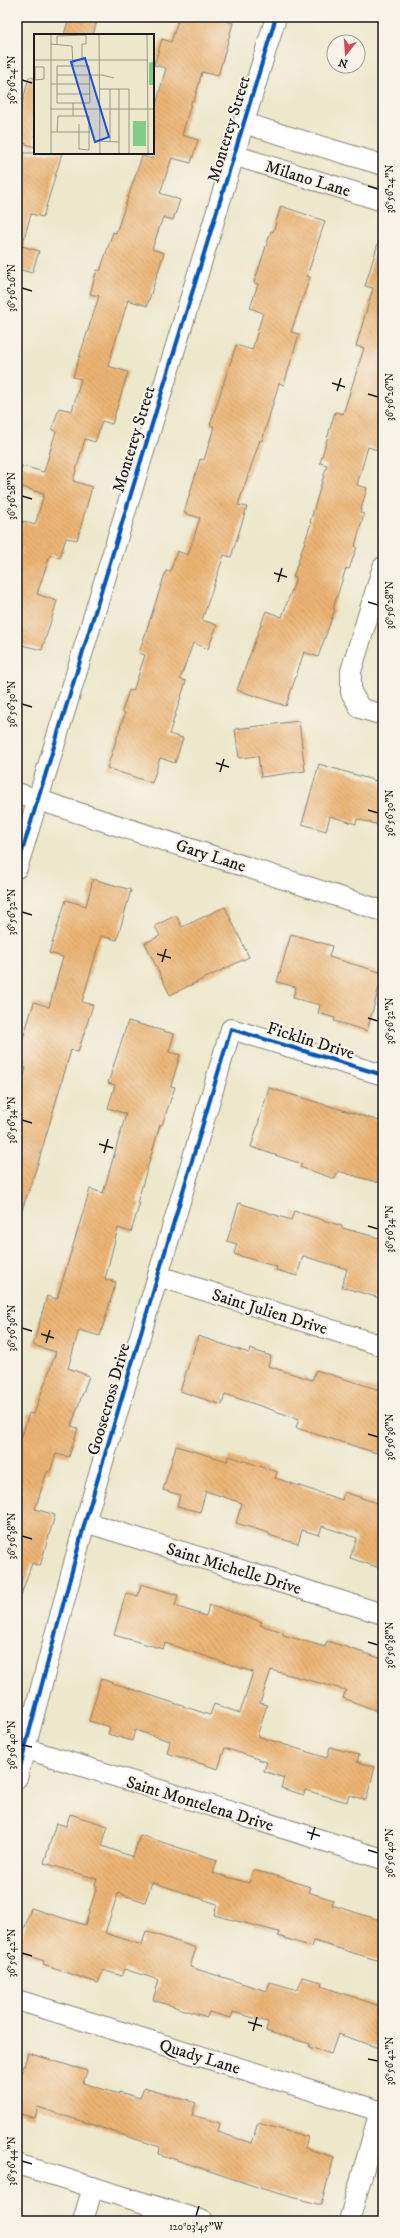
<svg xmlns="http://www.w3.org/2000/svg" width="400" height="2238" viewBox="0 0 400 2238" font-family="'IM FELL DW Pica',serif">
  <defs>
    <pattern id="building-back-hatch" width="6" height="6" patternUnits="userSpaceOnUse"><rect width="6" height="6" fill="#ebb473"/><path d="M-1 5l2 2M0 0l6 6M5-1l2 2" fill="none" stroke="#c99a63"/></pattern>
  </defs>
  <rect width="100%" height="100%" fill="#f7f3e8"/>
  <filter id="ink" filterUnits="userSpaceOnUse"><feTurbulence type="fractalNoise" baseFrequency=".025" numOctaves="2"/><feDisplacementMap in="SourceGraphic" scale="8" xChannelSelector="R" yChannelSelector="G"/><feConvolveMatrix kernelMatrix="1 2 1 2 8 2 1 2 1" color-interpolation-filters="sRGB"/></filter>
  <filter id="wash" filterUnits="userSpaceOnUse"><feTurbulence type="fractalNoise" baseFrequency=".012" numOctaves="4" result="noise"/><feDisplacementMap in="SourceGraphic" scale="16" xChannelSelector="R" yChannelSelector="G"/><feGaussianBlur stdDeviation="0.9" result="paint"/><feColorMatrix in="noise" values="0 0 0 0 0 0 0 0 0 0 0 0 0 0 0 0 0 1.4 0 .05"/><feComposite in="paint" operator="in"/></filter>
  <g filter="url(#wash)">
    <rect width="100%" height="100%" fill="#ede7cb"/>
    <g id="blocks">
      <g fill="url(#building-back-hatch)">
        <path d="M69 17H98L93 35H64Z"/>
        <path d="M179 17H216L233 23 218 76 202 72 194 101 192 100 182 135 198 140 191 163 172 158 160 193 180 200 173 220 163 217 152 249 164 253 147 306 128 300 108 366 128 372 112 424 102 421 95 442 85 439 73 481 92 487 77 540 66 538 60 558 50 555 37 594 57 601 42 650 17 644V561L22 547 17 546V542L23 521 35 525 44 494 17 485 22 466 44 472 56 431 52 430 59 408 72 411 81 379 73 377 99 296 90 294 97 270 100 271 113 232 116 233 142 156 153 159V116L166 68 154 65 162 39 171 42Z"/>
        <path d="M29 77 35 78V147L17 141V123Z"/>
        <path d="M24 153H62L43 217 31 214 22 246 39 251 32 273 17 269V177Z"/>
        <path d="M281 206 325 221 307 276 310 277 291 332 299 334 284 385 279 383 262 441 260 440 238 505 247 507 231 557 224 555 202 620 217 625 208 649 193 643 180 679 186 681 169 734 183 738 175 763 160 758 152 783 107 768 125 713 122 712 129 690 133 691 145 655 139 653 166 571 170 572 177 551 188 555 200 518 184 513 200 459 204 460 214 427 210 425 236 345 252 350 263 313 250 308 258 284 254 283 271 231 273 232Z"/>
        <path d="M379 240H383V452L368 447 357 485 367 488 360 513 364 514 355 546 357 547 349 569 346 568 333 609H335L318 657 304 652 286 706 237 690 266 611 282 617 296 578 293 577 311 523 310 522 327 465 320 463 335 412 343 414 364 348 356 346 373 288 365 286Z"/>
        <path d="M299 721 305 771 261 777 258 756 239 758 235 729Z"/>
        <path d="M319 764 383 783V826L357 819 356 824 330 816 326 831 302 824Z"/>
        <path d="M93 879 131 890 117 940 101 936 82 1002 93 1005 78 1052 71 1050 38 1163 20 1215 17 1214V1098L26 1068 17 1065V1058L34 1002 49 1007 63 957 49 953 66 900 86 906Z"/>
        <path d="M225 907 249 957 170 995 145 943 160 936 155 926 176 915 182 927Z"/>
        <path d="M291 934 332 946 329 957 383 973 367 1031 334 1021 335 1018 318 1013 320 1005 293 998 296 987 277 982Z"/>
        <path d="M128 1021 174 1034 169 1052 180 1055 171 1086 175 1087 162 1125H160L137 1203H140L131 1232 118 1228 105 1279 116 1282 100 1336 79 1330 68 1368 89 1376 71 1426 78 1428 69 1457 56 1454 50 1472H47L35 1509 55 1515 40 1566 32 1563 20 1598 17 1597V1452L29 1413 34 1414 56 1352 33 1345 47 1296 57 1299 90 1189 103 1193 126 1114 108 1108 115 1085 108 1083Z"/>
        <path d="M269 1088 383 1122V1184L338 1171 335 1179 300 1167 302 1164 251 1147Z"/>
        <path d="M239 1203 291 1220 294 1211 342 1226V1228L383 1239V1299L342 1287 347 1269 303 1256 297 1276 276 1270 277 1267 234 1254 237 1244 227 1241Z"/>
        <path d="M198 1336 249 1353 250 1349 271 1356 268 1366 312 1380 316 1370 383 1391V1455L296 1428 299 1419 225 1394 222 1405 180 1391Z"/>
        <path d="M176 1446 227 1461 229 1456 277 1472 275 1478 342 1500 344 1492 383 1505V1569L350 1558 357 1538 322 1526 319 1535 302 1530 298 1544 269 1535V1533L236 1523 242 1503 206 1491 200 1512 177 1506 180 1495 163 1490Z"/>
        <path d="M141 1584 178 1595 175 1606 206 1616 209 1605 262 1622 260 1625 283 1632V1635L325 1647 327 1641 383 1659V1713L343 1698 346 1690 271 1670 260 1703 267 1705 257 1736 327 1758 330 1747 359 1755 357 1762 375 1767 366 1800 349 1795 347 1802 305 1790 304 1795 281 1788 284 1778 264 1771 267 1762 225 1748 218 1769 167 1753 170 1741 135 1730 132 1741 108 1734 110 1727 89 1721 101 1679 210 1715 214 1704 240 1713 253 1672 165 1643 163 1649 114 1635 126 1593 138 1596Z"/>
        <path d="M70 1814 108 1826 102 1846 133 1857 140 1835 217 1860 213 1873 249 1883 253 1870 277 1876 310 1887 308 1892 333 1900 332 1905 383 1921V1962L314 1941 312 1947 278 1936 279 1932 214 1915 217 1904 152 1882 145 1902 118 1893 105 1933 142 1945 146 1931 196 1948 190 1967 267 1991 270 1982 298 1990 302 1977 322 1982 321 1986 383 2007V2049L338 2034 331 2054 309 2047 310 2044 266 2031 268 2022 233 2012 231 2018 209 2012 207 2017 153 2000 159 1980 124 1969 122 1976 103 1970 98 1983 43 1965 44 1961 17 1952 31 1908 85 1925 97 1886 95 1885 97 1879 44 1863 56 1823 66 1826Z"/>
        <path d="M28 2053 87 2071 83 2083 119 2094V2092L140 2098 144 2088 196 2103 192 2115 220 2123 218 2132 251 2143 258 2123 308 2137 305 2148 334 2157 321 2205 263 2189 159 2154 160 2147 38 2107 35 2118 17 2113V2071L22 2073Z"/>
      </g>
    </g>
  </g>
  <g filter="url(#ink)">
    <use href="#blocks" fill-opacity="0" stroke="#848274" stroke-width="1"/>
    <g fill="none" stroke-linecap="round" stroke-linejoin="round">
      <defs>
        <g id="minor">
          <path d="M243 123 383 165"/>
          <path d="M233 155 383 201"/>
          <path d="M383 567 351 671V692L360 708 383 715"/>
          <path d="M17 793 383 911"/>
          <path d="M17 868 276 17"/>
          <path d="M158 1276 383 1346"/>
          <path d="M85 1522 383 1614"/>
          <path d="M17 1746 383 1859"/>
          <path d="M17 1778 85 1522 231 1029 383 1075"/>
          <path d="M17 2000 383 2112"/>
          <path d="M17 2164 203 2221"/>
          <path d="M83 2221 93 2187"/>
          <path d="M349 2221 380 2111"/>
        </g>
      </defs>
      <use href="#minor" stroke="#848274" stroke-width="22"/>
      <use href="#minor" stroke="#fff" stroke-width="20"/>
      <defs>
        <g id="cycleway">
          <path d="M17 868 276 17"/>
          <path d="M17 1778 85 1522 231 1029 383 1075"/>
        </g>
      </defs>
      <use href="#cycleway" stroke="#f7f3e8" stroke-width="6"/>
      <use href="#cycleway" stroke="#0057b8" stroke-width="4"/>
    </g>
  </g>
  <path fill="none" stroke="#1c1c1c" stroke-width="1.5" d="M22 80 32 83M368 186 378 189M22 288 32 291M332 383 345 387M337 391 341 378M368 394 378 397M22 496 32 499M274 573 287 577M278 582 282 568M368 602 378 605M22 704 32 707M216 763 229 767M220 772 224 759M368 810 378 813M22 912 32 915M157 954 171 958M162 962 166 949M368 1018 378 1021M22 1120 32 1123M99 1144 113 1148M104 1153 108 1139M368 1226 378 1229M22 1328 32 1331M41 1334 54 1338M46 1343 50 1330M368 1434 378 1437M22 1536 32 1539M368 1642 378 1645M22 1745 32 1747M307 1832 320 1836M311 1840 315 1827M368 1850 378 1853M22 1953 32 1956M248 2022 262 2026M253 2031 257 2017M368 2059 378 2061M22 2161 32 2164M196 2216 199 2206"/>
  <g text-anchor="middle" stroke-width="4" stroke-linejoin="round" paint-order="stroke">
    <g font-size="17" fill="#1c1c1c" stroke="#f7f3e8">
      <text transform="translate(228 129) rotate(-73)" y="6">Monterey Street</text>
      <text transform="translate(308 178) rotate(17)" y="6">Milano Lane</text>
      <text transform="translate(133 439) rotate(-73)" y="6">Monterey Street</text>
      <text transform="translate(211 855) rotate(18)" y="6">Gary Lane</text>
      <text transform="translate(311 1040) rotate(17)" y="6">Ficklin Drive</text>
      <text transform="translate(270 1311) rotate(17)" y="6">Saint Julien Drive</text>
      <text transform="translate(108 1399) rotate(-74)" y="6">Goosecross Drive</text>
      <text transform="translate(234 1568) rotate(17)" y="6">Saint Michelle Drive</text>
      <text transform="translate(200 1803) rotate(17)" y="6">Saint Montelena Drive</text>
      <text transform="translate(200 2056) rotate(17)" y="6">Quady Lane</text>
    </g>
  </g>
  <g transform="translate(34 34)">
    <rect width="120" height="120" fill="#ede7cb"/>
    <path d="M120 27V51H115V29ZM99 87H112V112H99Z" fill="#81cc89"/>
    <path fill="none" stroke="#999685" stroke-width="1" d="M65 0 66 120M113 0 114 93M17 10 38 12 39 32M23 10V2L52 1M0 26H114M48 26V10H52V1M23 32H55L56 69H23ZM0 33H10V45L0 46M23 41H68L80 44M1 46V33M17 50H56M66 55H95V120M23 60H56M39 69V82M17 75H120M17 75V0M17 98H56M23 98 24 82H55V116L45 115V90M65 107 85 108M76 107V55M17 120V74M85 120V55M114 120V92"/>
    <path fill="#1d4ed8" fill-opacity="0.15" stroke="#1d4ed8" stroke-width="2" d="M51 24 75 103 61 108 37 28Z"/>
    <rect width="120" height="120" fill="none" stroke="#1c1c1c" stroke-width="2"/>
  </g>
  <rect width="400" height="2238" fill="none" stroke="#f7f3e8" stroke-width="44"/>
  <g transform="translate(346 54) rotate(197)"><circle r="19" fill="#f7f3e8" stroke="#9f9d96"/>
  <path d="M0-3L7 15L0 10L-7 15Z" fill="#d1495b"/>
  <text y="-6" font-size="11" font-weight="bold" text-anchor="middle" fill="#1c1c1c">N</text>
  </g>
  <rect x="22" y="22" width="356" height="2194" fill="none" stroke="#1c1c1c" stroke-width="1.5"/>
  <g font-size="10" text-anchor="middle" fill="#1c1c1c">
    <text transform="translate(11 80) rotate(-90)" y="4">36°56'24"N</text>
    <text transform="translate(389 189) rotate(-90)" y="4">36°56'24"N</text>
    <text transform="translate(11 288) rotate(-90)" y="4">36°56'26"N</text>
    <text transform="translate(389 397) rotate(-90)" y="4">36°56'26"N</text>
    <text transform="translate(11 496) rotate(-90)" y="4">36°56'28"N</text>
    <text transform="translate(389 605) rotate(-90)" y="4">36°56'28"N</text>
    <text transform="translate(11 704) rotate(-90)" y="4">36°56'30"N</text>
    <text transform="translate(389 813) rotate(-90)" y="4">36°56'30"N</text>
    <text transform="translate(11 912) rotate(-90)" y="4">36°56'32"N</text>
    <text transform="translate(389 1021) rotate(-90)" y="4">36°56'32"N</text>
    <text transform="translate(11 1120) rotate(-90)" y="4">36°56'34"N</text>
    <text transform="translate(389 1229) rotate(-90)" y="4">36°56'34"N</text>
    <text transform="translate(11 1328) rotate(-90)" y="4">36°56'36"N</text>
    <text transform="translate(389 1437) rotate(-90)" y="4">36°56'36"N</text>
    <text transform="translate(11 1536) rotate(-90)" y="4">36°56'38"N</text>
    <text transform="translate(389 1645) rotate(-90)" y="4">36°56'38"N</text>
    <text transform="translate(11 1745) rotate(-90)" y="4">36°56'40"N</text>
    <text transform="translate(389 1853) rotate(-90)" y="4">36°56'40"N</text>
    <text transform="translate(11 1953) rotate(-90)" y="4">36°56'42"N</text>
    <text transform="translate(389 2061) rotate(-90)" y="4">36°56'42"N</text>
    <text transform="translate(11 2161) rotate(-90)" y="4">36°56'44"N</text>
    <text x="196" y="2230">120°03'45"W</text>
  </g>
</svg>
